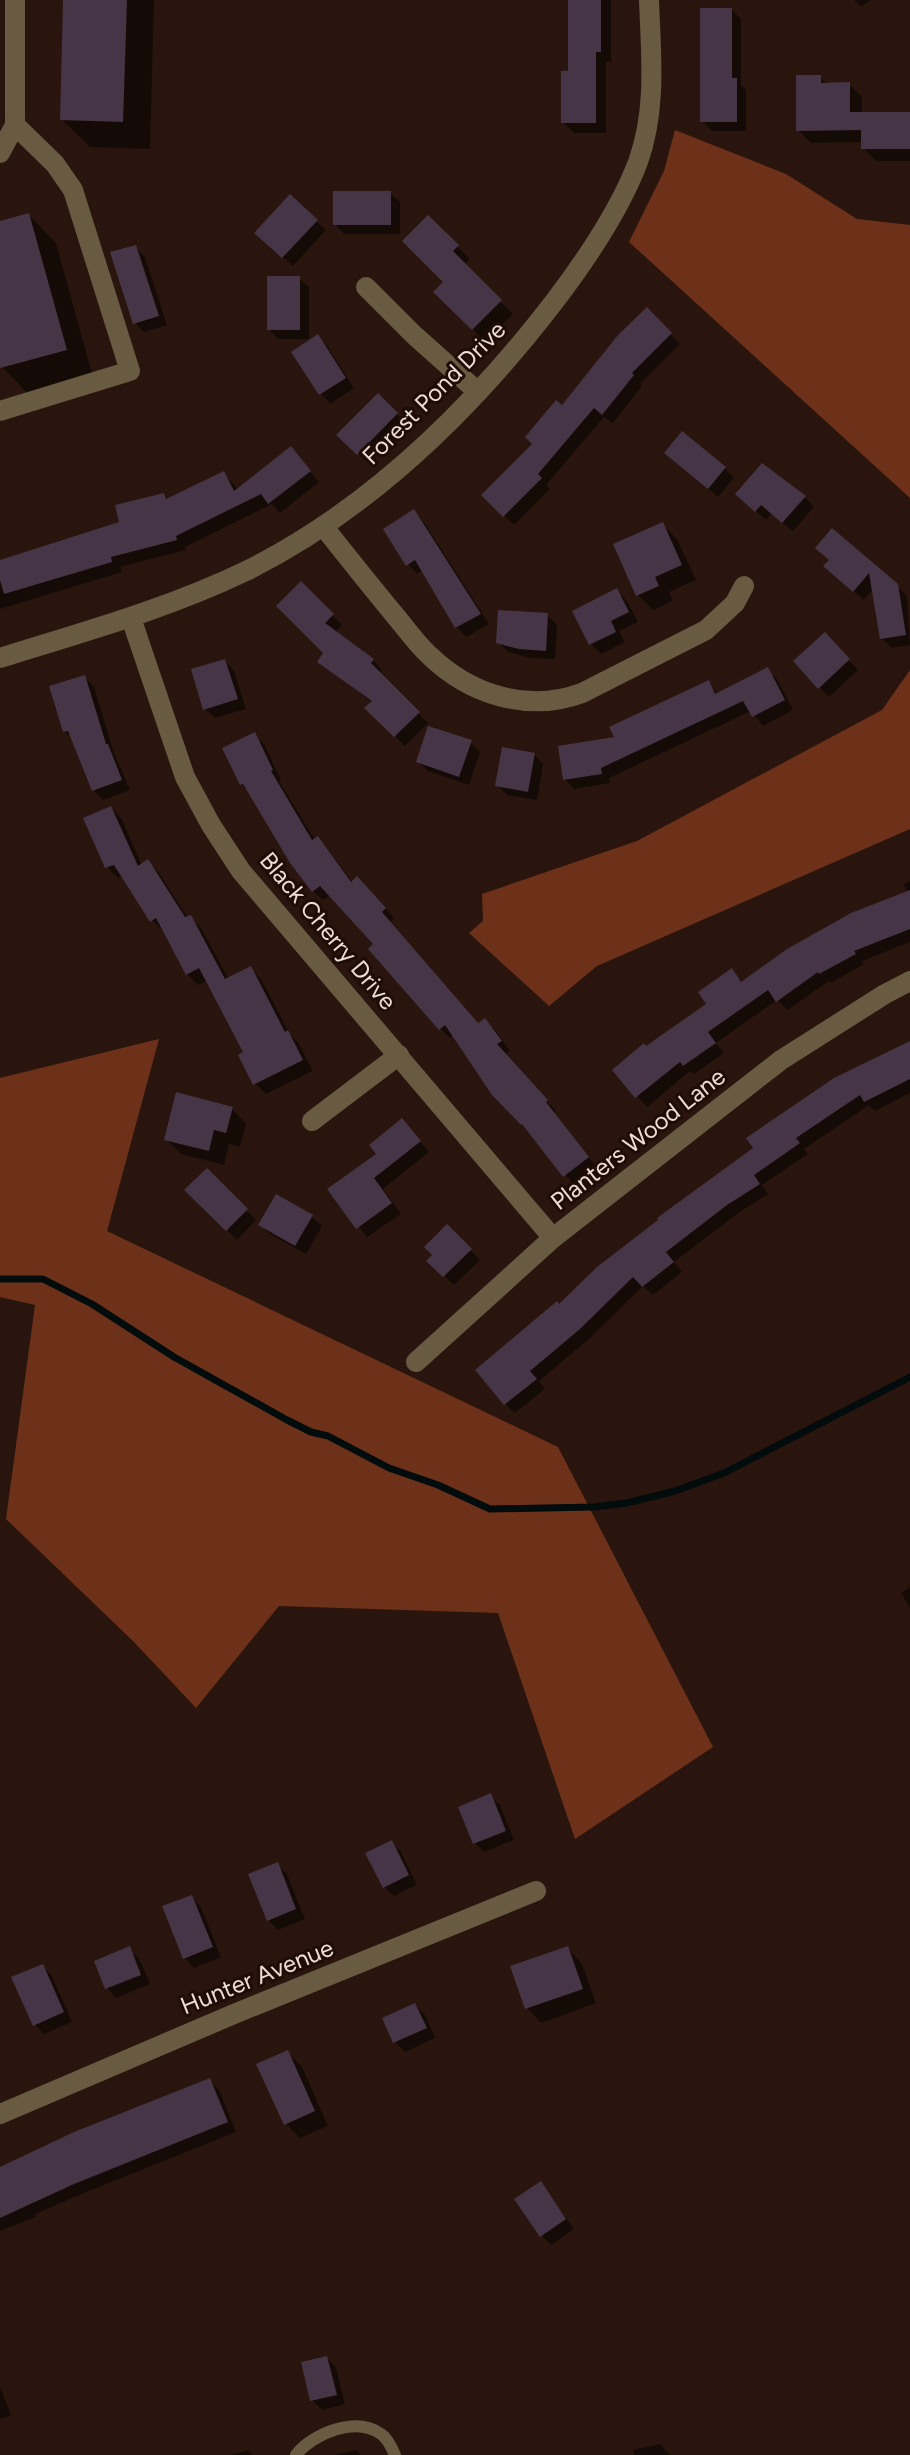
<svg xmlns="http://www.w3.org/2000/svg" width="910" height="2455" viewBox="0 0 910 2455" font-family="Figtree,sans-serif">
  <rect width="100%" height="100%" fill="#29150d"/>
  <g fill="#6d311a">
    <path d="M675 130 786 174 857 219 910 225V498L629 242 664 171Z"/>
    <path d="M910 670V829L597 966 549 1006 469 933 483 921 482 894 637 841 882 710Z"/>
    <path d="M159 1039 107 1231 558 1447 713 1747 575 1839 498 1613 279 1606 196 1708 134 1642 6 1519 35 1305 0 1297V1078Z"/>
  </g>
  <g fill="#0007">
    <path d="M65 0H154L150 149 90 147 62 120Z"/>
    <path d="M570 0H611V62H606V133H574L563 122 570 73Z"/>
    <path d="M854 0H871L861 7Z"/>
    <path d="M732 10 741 19V85L746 90V131H712L702 121Z"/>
    <path d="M820 77 828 85 849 84 862 97V114H910V161H876L863 148V142L811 143 798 130Z"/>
    <path d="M390 193 400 202V234H344L335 225Z"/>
    <path d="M29 215 56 243 93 377 29 395 2 367 0 361V223Z"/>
    <path d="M428 218 470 259 464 265 513 314 485 342 436 292 445 282Z"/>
    <path d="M316 221 326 230 293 266 266 242Z"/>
    <path d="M135 247 145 257 167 325 144 332 135 323Z"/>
    <path d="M299 278 309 287V339H278L269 329Z"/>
    <path d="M647 310 680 344 640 384 642 386 613 423 604 417 546 485 550 489 514 525 483 495 534 444Z"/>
    <path d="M318 337 327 346 354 388 330 404 321 394 293 352Z"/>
    <path d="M378 396 407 424 368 463 339 435Z"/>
    <path d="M291 448 319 482 280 513 272 504 185 547 186 550 120 567 122 572 0 609V562L121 523 164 495 169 500 224 473 238 490Z"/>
    <path d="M676 462 724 468 734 478 718 497Z"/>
    <path d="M805 497 814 507 793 531 772 513 766 520 747 503Z"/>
    <path d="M414 512 424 522 489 624 466 637 457 627 423 570 417 574 408 564Z"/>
    <path d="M663 525 677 539 696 580 669 592 673 601 653 610 638 595Z"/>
    <path d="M817 548 897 586 907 596 910 645 892 648 882 639 874 588 864 600 835 576 831 561Z"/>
    <path d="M301 584 342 625 335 633 373 660 382 670 379 674 428 723 405 746 367 708 373 703 319 661 326 653Z"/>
    <path d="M617 591 627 601 638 622 619 631 625 642 601 654 591 644 575 612Z"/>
    <path d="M547 615 557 625 555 659 530 658 508 652 498 642Z"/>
    <path d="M834 644 858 670 829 697 819 687Z"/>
    <path d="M225 661 234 671 246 709 215 718 205 709Z"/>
    <path d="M767 670 777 679 793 710 763 726 751 711 609 778 610 783 574 789 565 779 708 683 719 695Z"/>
    <path d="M85 677 94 687 114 753 130 790 103 800 93 790 75 741 64 731Z"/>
    <path d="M255 735 264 744 281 780 279 781 315 840 318 838 327 848 353 883 367 888 394 918 390 922 479 1025 485 1020 495 1030 510 1051 504 1055 556 1111 554 1113 597 1168 574 1185 454 1034 450 1038 440 1028 376 945 330 895 323 900 313 891 251 794 241 784Z"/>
    <path d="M470 742 480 752 469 785 428 771 418 762Z"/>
    <path d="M534 754 543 764 537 800 507 795 497 785Z"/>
    <path d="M111 808 122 819 142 866 148 862 159 873 188 918 190 917 201 928 229 980 250 968 261 979 290 1034 299 1044 313 1071 266 1094 255 1083 246 1053 208 980 198 985 187 974 165 930 163 931 152 920 123 876 118 878 107 867Z"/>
    <path d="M910 881V942L862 961 864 964 831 983 829 981 788 1010 777 1000 716 1043 724 1053 694 1074 690 1071 647 1107 614 1070 709 1004 732 971 743 983 908 893 903 884Z"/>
    <path d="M910 1043V1093L875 1111 869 1105 804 1149 808 1154 762 1185 768 1194 737 1214 674 1262 682 1272 653 1295 643 1286 590 1338 539 1381 545 1389 515 1413 505 1404 560 1307Z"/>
    <path d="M232 1109 246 1124 240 1147 229 1144 224 1165 181 1154 166 1139Z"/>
    <path d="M402 1120 429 1152 383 1189 401 1214 367 1237 330 1189 379 1154Z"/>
    <path d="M207 1171 256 1220 237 1240 187 1190Z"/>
    <path d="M276 1196 312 1217 322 1226 306 1254 270 1234 260 1225Z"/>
    <path d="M447 1227 480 1260 454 1285 429 1261Z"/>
    <path d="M910 1587V1608L901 1593Z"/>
    <path d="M490 1796 500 1805 514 1840 484 1852 474 1842Z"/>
    <path d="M391 1842 401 1852 417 1885 394 1896 384 1887Z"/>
    <path d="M277 1864 287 1874 305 1919 278 1930 268 1920Z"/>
    <path d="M191 1897 201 1907 221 1957 194 1968 185 1958Z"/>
    <path d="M129 1949 139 1958 150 1984 116 1998 107 1988Z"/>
    <path d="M568 1949 582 1964 596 2003 541 2023 527 2008Z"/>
    <path d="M42 1966 52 1976 72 2022 44 2034 34 2024Z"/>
    <path d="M415 2005 425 2015 435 2038 405 2052 395 2042 384 2019Z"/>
    <path d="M287 2052 302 2067 328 2126 300 2138 285 2123Z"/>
    <path d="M209 2080 219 2090 236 2132 84 2193 35 2214 36 2217 0 2231V2168Z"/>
    <path d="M541 2184 574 2229 551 2245 541 2235Z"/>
    <path d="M327 2358 336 2368 345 2404 322 2410 312 2400Z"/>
    <path d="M0 2387 11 2415 0 2419Z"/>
    <path d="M660 2444 670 2455H634L633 2450Z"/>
    <path d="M248 2450 252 2455H231Z"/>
    <path d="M356 2450 361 2455H334Z"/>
  </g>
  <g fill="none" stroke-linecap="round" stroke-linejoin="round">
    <path stroke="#020c0c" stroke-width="7" d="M0 1279H43L92 1304 174 1357 287 1420 311 1432 328 1436 389 1468 438 1485 490 1509 594 1507 627 1503 675 1491 724 1473 910 1377"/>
  </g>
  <g fill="#463546">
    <path d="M63 0H127L123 122 60 120Z"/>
    <path d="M568 0H601V52H596V123H561V71H568Z"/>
    <path d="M700 8H732V78H737V122H700Z"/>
    <path d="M796 75H821V83L850 82V112H910V149H861V130L796 131Z"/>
    <rect x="333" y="191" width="58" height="34"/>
    <path d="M290 194 318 220 282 258 254 233Z"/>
    <path d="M29 213 67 350 0 368V221Z"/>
    <path d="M428 215 459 245 453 251 502 300 472 330 433 292 443 282 402 241Z"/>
    <path d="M136 245 159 316 133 324 110 252Z"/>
    <rect x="267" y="276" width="33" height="54"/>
    <path d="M647 307 672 333 632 373 634 375 602 415 594 408 538 474 542 478 503 517 481 495 532 444 525 437 556 400 562 405 618 335Z"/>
    <path d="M318 334 346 378 319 395 291 352Z"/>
    <path d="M378 393 398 413 357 455 336 435Z"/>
    <path d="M682 431 726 467 708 489 664 453Z"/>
    <path d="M291 446 311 471 268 504 261 494 176 536 177 540 111 557 112 562 4 594 0 580V560L119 522 115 505 164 493 166 499 224 471 234 491Z"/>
    <path d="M762 463 806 496 782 523 761 505 755 512 735 494Z"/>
    <path d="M414 509 481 614 455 628 415 560 406 566 383 529Z"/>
    <path d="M663 522 682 565 655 577 659 586 636 596 613 544Z"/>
    <path d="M832 528 898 584 906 635 880 639 869 573 853 592 823 566 829 560 815 548Z"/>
    <path d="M301 581 334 614 325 623 374 659 371 663 420 712 394 737 364 708 372 701 317 662 323 653 276 606Z"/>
    <path d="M617 588 629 612 611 621 616 632 589 645 572 611Z"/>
    <path d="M498 610 548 613 546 651 519 649 496 643Z"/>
    <path d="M825 632 850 659 818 689 793 661Z"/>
    <path d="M225 659 238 699 203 710 191 669Z"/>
    <path d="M768 667 785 700 752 717 743 701 601 768 602 774 563 780 558 746 614 737 609 727 709 680 715 694Z"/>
    <path d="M85 675 106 744H108L122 780 92 791 68 731 63 732 49 686Z"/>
    <path d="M428 726 472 740 459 777 416 762Z"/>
    <path d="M255 732 273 770 271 771 312 840 318 836 351 882 357 876 386 908 382 912 478 1023 485 1018 502 1041 497 1044 548 1100 546 1102 589 1157 563 1177 522 1124 521 1125 492 1095 445 1025 439 1030 368 949 373 944 320 886 312 892 290 863 243 784 240 785 222 748Z"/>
    <path d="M502 747 535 753 528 792 495 786Z"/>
    <path d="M111 806 138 866 148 859 185 917 191 915 225 979 251 966 285 1032 288 1030 303 1060 253 1085 238 1055 243 1052 199 968 186 975 156 918 150 922 114 865 105 868 83 818Z"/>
    <path d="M910 890V929L854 951 856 954 819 974 818 972 776 1002 768 990 708 1032 716 1043 683 1066 680 1062 635 1098 612 1070 644 1043 646 1046 706 1004 698 992 732 968 741 982 787 949 851 913Z"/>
    <path d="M910 1041V1079L864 1102 860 1095 796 1138 800 1143 754 1175 760 1184 727 1205 666 1252 674 1262 642 1287 633 1277 580 1329 530 1371 537 1379 504 1405 475 1370 557 1301 559 1304 597 1267 658 1220 657 1218 753 1148 746 1138 834 1078Z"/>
    <path d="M176 1092 233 1107 226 1133 214 1130 209 1151 164 1140Z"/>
    <path d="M402 1118 421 1141 374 1178 392 1203 356 1229 327 1189 376 1154 369 1145Z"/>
    <path d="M207 1168 248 1209 226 1231 184 1190Z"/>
    <path d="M276 1194 313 1215 295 1246 258 1225Z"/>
    <path d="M447 1224 472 1249 443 1277 426 1261 432 1255 424 1247Z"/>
    <path d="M491 1793 506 1831 473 1844 458 1807Z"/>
    <path d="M392 1840 409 1875 383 1888 365 1853Z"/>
    <path d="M278 1862 296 1909 267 1921 248 1874Z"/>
    <path d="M192 1895 213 1947 183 1959 162 1906Z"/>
    <path d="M130 1946 141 1975 105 1989 94 1961Z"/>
    <path d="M568 1946 583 1989 525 2009 510 1966Z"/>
    <path d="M43 1964 64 2012 33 2026 11 1977Z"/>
    <path d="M415 2003 427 2028 393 2043 382 2018Z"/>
    <path d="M288 2050 315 2111 284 2125 256 2064Z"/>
    <path d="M210 2078 228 2122 74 2184 0 2218V2167L74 2132Z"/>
    <path d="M541 2181 566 2219 540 2237 514 2199Z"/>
    <path d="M327 2356 337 2395 310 2401 301 2362Z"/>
  </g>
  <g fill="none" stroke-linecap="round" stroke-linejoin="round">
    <path stroke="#695a42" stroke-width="12" d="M296 2455C313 2433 356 2416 381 2434 387 2438 392 2448 395 2455"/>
    <g stroke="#695a42" stroke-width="20">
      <path d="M0 153 15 125V0"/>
      <path d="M366 287 414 335 478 392"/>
      <path d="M0 411 130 371 73 190 55 164 15 125"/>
      <path d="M323 526C346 555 369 584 393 613 405 627 416 643 429 655 470 695 528 713 582 693L706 630 735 603 744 586"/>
      <path d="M131 618 185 777 211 825 241 871 553 1238"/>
      <path d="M0 658C83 632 167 609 246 571 369 510 471 410 554 302 586 260 619 212 638 162 657 109 651 55 649 0"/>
      <path d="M312 1121 399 1055"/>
      <path d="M416 1362 553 1238 781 1060 885 994 910 981"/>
      <path d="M0 2114 234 2014 536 1891"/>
    </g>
  </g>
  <g text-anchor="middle" stroke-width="6" stroke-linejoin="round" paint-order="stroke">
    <g font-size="24" fill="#ecddd8" stroke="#1f0c05">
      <text transform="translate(434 393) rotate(-45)" y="8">Forest Pond Drive</text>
      <text transform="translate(328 931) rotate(50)" y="8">Black Cherry Drive</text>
      <text transform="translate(638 1139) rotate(-38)" y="8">Planters Wood Lane</text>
      <text transform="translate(257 1977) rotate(-22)" y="8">Hunter Avenue</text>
    </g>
  </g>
</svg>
